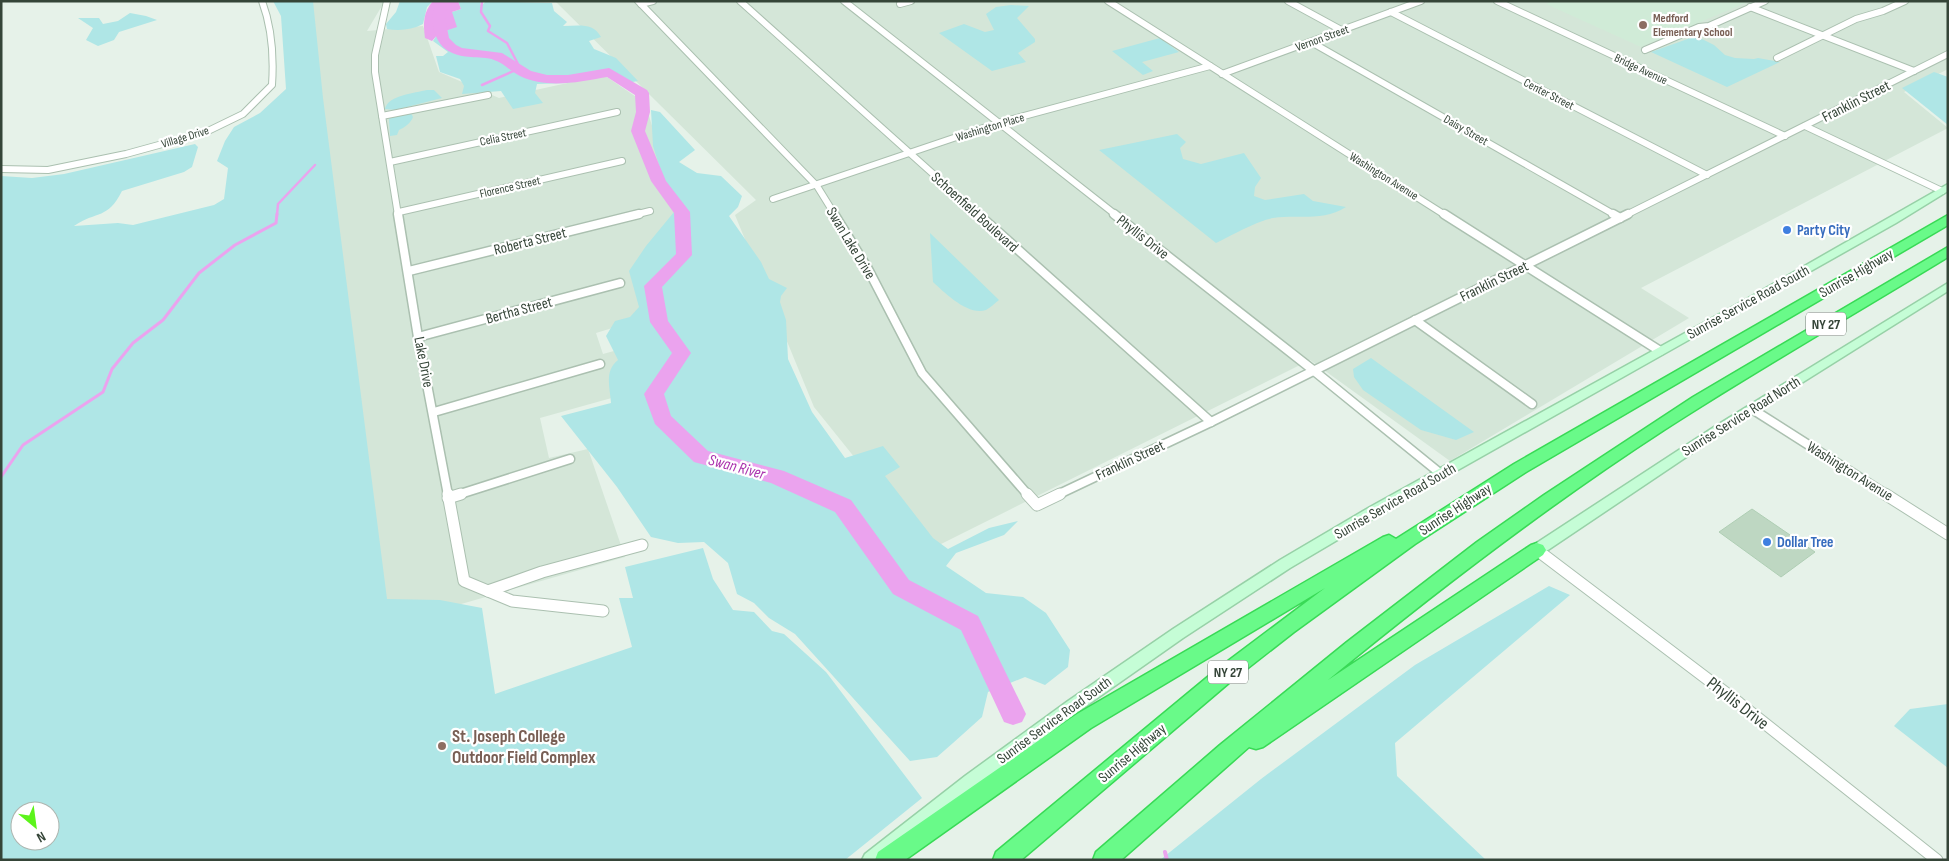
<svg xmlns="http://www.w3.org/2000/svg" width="1949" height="861" viewBox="0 0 1949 861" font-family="'Sofia Sans Condensed',sans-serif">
  <rect width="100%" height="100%" fill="#e6f2e9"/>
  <g fill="#d4e6d8">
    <path d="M306 1H383V4L367 31 423 26 439 72 499 98 604 75 645 103 679 213 645 318 596 333 603 354 687 331 701 373 540 418 549 458 588 449 625 557 381 627Z"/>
    <path d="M555 1H1948V69L1904 92 1948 128 1641 288 1689 318 1450 461 1310 360 929 550 814 407 735 215 756 200Z"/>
  </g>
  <path fill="#d0ebd7" d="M1552 1H1750L1641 47 1546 4Z"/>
  <g fill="#afe6e6" fill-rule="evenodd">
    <path d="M273 1H313L323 98 387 599 440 600 482 608 495 694 632 647 619 598H633L625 567 703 548 713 579 733 610 754 612 772 631 784 634 826 672 922 798 845 860H1V176L32 178 64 174 195 144 198 147 192 167 184 172 122 191C107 220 98 210 74 226L118 223 133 225 214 205 224 199 228 168 217 161 225 141 234 127 260 113 286 89 281 16ZM20 811H50V841H20Z"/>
    <path d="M400 1H433L427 7 423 24C412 30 399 31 387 29L386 24 396 12Z"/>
    <path d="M458 1H480L481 6 486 1 552 3 554 11 567 22 563 26C578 26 593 22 601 37L589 41 594 49 616 58 638 81 627 83 614 75 607 74 567 83 537 84 535 93 543 103 513 109 501 91 462 94 464 86 460 79 440 72 436 56H443L448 52 433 41 452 12 461 9Z"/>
    <path d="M1011 5 1029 6 1017 18 1035 39V42L1018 53 1026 62 992 71 939 33 964 24 985 32 994 30 986 14 996 7Z"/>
    <path d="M130 13 146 16 157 20 119 32 114 40 98 46 86 40 93 28 78 18H99L103 24 118 21Z"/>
    <path d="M1696 36 1714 45 1725 55 1735 58 1754 59 1758 58 1780 62 1727 87 1651 52Z"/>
    <path d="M1160 38 1179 52 1142 62 1153 71 1143 75 1112 51Z"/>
    <path d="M1934 72 1948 77V125L1902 88Z"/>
    <path d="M427 90H434L442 98 395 110 385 109C388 95 415 93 427 90Z"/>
    <path d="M651 110 660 112 695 150 679 162 697 173 721 176 742 196 738 207 729 216 761 262 769 279 787 288 781 296 780 302 786 320 788 359 812 412 845 458 883 446 900 467 885 476 933 538 948 549 989 528 1018 521 1004 535 956 553 946 566 986 593 1023 597 1046 613 1070 650 1068 667 1045 685 1025 677 988 692 982 717 953 743 937 757 910 761 795 634 769 618 754 603 737 594 728 563 704 542 678 543 651 537 617 487 561 416 611 403C610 387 604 371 618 360L606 336 615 321 630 317 639 307 629 271 646 246 674 212 653 146Z"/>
    <path d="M411 113 413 117C411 123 404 128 399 130L397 135 390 136 389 119 391 117Z"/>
    <path d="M1177 134 1186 142 1180 148 1183 159 1201 164 1244 153 1261 178 1255 187 1254 196 1265 200 1304 194 1313 201 1346 207C1323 222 1298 214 1273 218 1259 220 1230 236 1216 243L1099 150Z"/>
    <path d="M930 233 999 300C995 303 990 308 986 310 968 316 945 293 933 282Z"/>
    <path d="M1371 358 1474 432 1456 440 1421 430 1363 390 1354 377 1353 369Z"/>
    <path d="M1549 586 1570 595 1395 743 1397 776 1486 860H1160L1261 779 1415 665Z"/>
    <path d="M1948 704V768L1894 726 1910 709Z"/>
  </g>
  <path fill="#eba3ee" d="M433 1H458L461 9 452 12 457 27 439 33 432 41 425 38C423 24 423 12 433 1Z"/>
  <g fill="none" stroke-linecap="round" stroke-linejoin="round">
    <g stroke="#eba3ee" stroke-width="2.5">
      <path d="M482 1 481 12 490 26 488 31 507 43 519 66 518 69 482 85"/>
      <path d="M277 215 278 204 315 165"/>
    </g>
    <path stroke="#eba3ee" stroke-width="3" d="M1 477 23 445 103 392 112 369 133 343 163 320 199 273 235 245 276 223 277 214"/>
    <path stroke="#eba3ee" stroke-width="4" d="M1165 852 1167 860"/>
    <path fill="#eba3ee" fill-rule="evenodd" d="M441 1H454L444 13 449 38 456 45 462 48 502 53 531 71 547 75H568L609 68 647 90 649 93 650 112 645 131 666 181 690 212 692 255 662 287 668 321 691 353 664 394 671 416 708 451 784 471 851 500 909 580 978 616 1026 714 1022 722 1013 725 1004 722 961 630 893 594 835 512 771 483 694 462 655 424 644 394 672 353 650 322 644 286 676 254 674 213 651 181 631 131 636 112 635 95 607 77C579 82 547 89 520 76 511 72 504 63 494 60 488 57 478 58 471 57 441 55 433 40 432 12Z"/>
  </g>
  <path fill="#bed7c2" stroke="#afceb4" d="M1752 509 1815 552 1781 577 1719 532Z"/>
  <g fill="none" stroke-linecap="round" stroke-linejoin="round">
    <defs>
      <g id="street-far2">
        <path d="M387 1 375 55V72L398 215"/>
        <path d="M638 1 817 186 835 215"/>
        <path d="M740 1 979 215"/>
        <path d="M844 1 1116 215"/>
        <path d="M1108 1 1445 215"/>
        <path d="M1288 1 1343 31"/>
        <path d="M1497 1 1785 136"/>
        <path d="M641 4 653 1"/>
        <path d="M900 4 911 1"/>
        <path d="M1750 7 1914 71"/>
        <path d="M1391 12 1707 175"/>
        <path d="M1311 42 1615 215"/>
        <path d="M1645 50 1699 27 1709 26 1765 1"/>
        <path d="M1777 58 1856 19 1883 11 1905 1"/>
        <path d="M1222 74 1421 1"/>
        <path d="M382 116 488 95"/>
        <path d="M1805 126 1942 191"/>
        <path d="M390 162 617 112"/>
        <path d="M1 169 48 170 126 154 206 132 243 114 272 85C274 56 272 28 262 1"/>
        <path d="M773 199 998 123 1210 66"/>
        <path d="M399 212 622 161"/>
        <path d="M634 215 650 211"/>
        <path d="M1626 215 1948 54"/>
      </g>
      <g id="street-far1">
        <path d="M398 214 418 337 448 495"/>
        <path d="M834 214 868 269 922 373 1028 495"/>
        <path d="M978 214 1211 422"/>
        <path d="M1114 214 1313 370 1441 474"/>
        <path d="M1444 214 1660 351"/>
        <path d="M1613 214 1620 218"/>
        <path d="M409 271 639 214"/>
        <path d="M1415 320 1532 404"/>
        <path d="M418 337 620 283"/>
        <path d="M1752 409 1887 495"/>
        <path d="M434 412 600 364"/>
        <path d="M457 495 570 459"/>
        <path d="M1057 495 1211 422 1628 214"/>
      </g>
      <g id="street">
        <path d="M448 494 464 581 512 601 603 611"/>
        <path d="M1027 494 1037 505 1060 494"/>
        <path d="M1885 494 1948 534"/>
        <path d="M448 498 461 494"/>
        <path d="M1537 550 1739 703 1937 860"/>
        <path d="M488 591 542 572 642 545"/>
      </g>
      <g id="secondary">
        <path d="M1948 184V191L1896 223 1410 497 1290 568 1183 638 1079 711 977 787 885 860H862L865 854 965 776 1068 701 1173 629 1280 560 1370 507 1752 296Z"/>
        <path d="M1948 283V291L1722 433 1542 554 1537 555 1532 554 1530 550 1532 546 1714 427Z"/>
      </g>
      <g id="highway">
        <path d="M1948 215V225L1526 472 1415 544 1294 632 1230 682 1021 860H993L996 852 1216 670 1325 588 1091 728 905 860H875L878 852 1077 714 1383 537 1389 535 1396 539 1514 464Z"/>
        <path d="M1948 247V257C1853 315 1757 370 1664 430 1547 506 1435 592 1328 680L1531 545 1537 543 1543 545 1546 550 1543 555 1263 747 1256 749 1249 747 1121 860H1093L1096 852 1220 745 1347 642 1477 542 1544 495 1693 397Z"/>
      </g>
    </defs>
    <use href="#street-far2" stroke="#abc0b0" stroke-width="8"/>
    <use href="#street-far1" stroke="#abc0b0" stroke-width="11"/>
    <use href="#street" stroke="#abc0b0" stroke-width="13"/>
    <use href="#secondary" stroke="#97d1a7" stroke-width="3"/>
    <use href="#highway" stroke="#39d956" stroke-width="3"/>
    <use href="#street-far2" stroke="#fff" stroke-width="6"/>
    <use href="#street-far1" stroke="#fff" stroke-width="8"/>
    <use href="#street" stroke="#fff" stroke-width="11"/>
    <use href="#secondary" fill="#c5fdd6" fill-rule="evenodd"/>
    <use href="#highway" fill="#69fa89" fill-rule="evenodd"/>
  </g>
  <g fill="#8d6e63" stroke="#fff" stroke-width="2">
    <circle cx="1643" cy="25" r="5"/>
    <circle cx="442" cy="746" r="5"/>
  </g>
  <g fill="#3f7fe0" stroke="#fff" stroke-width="2">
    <circle cx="1787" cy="230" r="5"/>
    <circle cx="1767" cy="542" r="5"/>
  </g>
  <g text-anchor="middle" stroke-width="4.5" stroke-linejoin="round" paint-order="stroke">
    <g font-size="12" font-weight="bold" fill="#785e54" stroke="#fff" text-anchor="start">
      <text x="1653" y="22">Medford<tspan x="1653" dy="14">Elementary School</tspan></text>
    </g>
    <g font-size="12" fill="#354538" stroke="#fff">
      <text transform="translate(1322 38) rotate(-20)" y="4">Vernon Street</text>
      <text transform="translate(1641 69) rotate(25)" y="4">Bridge Avenue</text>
      <text transform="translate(1549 94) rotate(27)" y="4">Center Street</text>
      <text transform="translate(990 127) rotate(-17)" y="4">Washington Place</text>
      <text transform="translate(1466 130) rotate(30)" y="4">Daisy Street</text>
      <text transform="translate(185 137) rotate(-17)" y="4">Village Drive</text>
      <text transform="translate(503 137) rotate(-12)" y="4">Celia Street</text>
      <text transform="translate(1384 176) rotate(32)" y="4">Washington Avenue</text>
      <text transform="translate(510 187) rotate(-13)" y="4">Florence Street</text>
    </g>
    <g fill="#fff" stroke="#727d74" stroke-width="1">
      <rect x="1806" y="312.5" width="40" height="23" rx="4"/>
      <rect x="1208" y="660.5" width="40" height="23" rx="4"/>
    </g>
    <g font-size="14" font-weight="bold" fill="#354538">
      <text x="1826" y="329">NY 27</text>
      <text x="1228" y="677">NY 27</text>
    </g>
    <g font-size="15" fill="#354538" stroke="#fff">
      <text transform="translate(1856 101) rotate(-27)" y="5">Franklin Street</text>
      <text transform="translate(975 212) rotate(42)" y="5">Schoenfield Boulevard</text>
      <text transform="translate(1143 237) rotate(38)" y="5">Phyllis Drive</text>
      <text transform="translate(530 241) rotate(-14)" y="5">Roberta Street</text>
      <text transform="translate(851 243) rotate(59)" y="5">Swan Lake Drive</text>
      <text transform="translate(1856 273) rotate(-30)" y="5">Sunrise Highway</text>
      <text transform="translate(1494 281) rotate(-26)" y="5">Franklin Street</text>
      <text transform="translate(1748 302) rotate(-29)" y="5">Sunrise Service Road South</text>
      <text transform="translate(519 310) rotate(-15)" y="5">Bertha Street</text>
      <text transform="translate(424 362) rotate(79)" y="5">Lake Drive</text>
      <text transform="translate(1741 416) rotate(-32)" y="5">Sunrise Service Road North</text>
      <text transform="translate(1130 460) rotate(-25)" y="5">Franklin Street</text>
      <text transform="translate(1850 471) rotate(32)" y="5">Washington Avenue</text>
      <text transform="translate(1395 501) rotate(-30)" y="5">Sunrise Service Road South</text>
      <text transform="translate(1455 509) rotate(-33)" y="5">Sunrise Highway</text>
      <text transform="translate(1054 720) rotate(-36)" y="5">Sunrise Service Road South</text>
      <text transform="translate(1132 753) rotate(-40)" y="5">Sunrise Highway</text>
    </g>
    <g font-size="15" font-weight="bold" fill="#366cbe" stroke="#fff" text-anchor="start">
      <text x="1797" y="235">Party City</text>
      <text x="1777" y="547">Dollar Tree</text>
    </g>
    <g font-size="16" font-style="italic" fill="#aa32ad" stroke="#fff">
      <text transform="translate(737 466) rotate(15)" y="6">Swan River</text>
    </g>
    <g font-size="18" fill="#354538" stroke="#fff">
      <text transform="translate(1738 703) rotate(38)" y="6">Phyllis Drive</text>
    </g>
    <g font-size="18" font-weight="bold" fill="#785e54" stroke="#fff" text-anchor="start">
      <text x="452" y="742">St. Joseph College<tspan x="452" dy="21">Outdoor Field Complex</tspan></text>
    </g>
  </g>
  <rect width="1949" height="861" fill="none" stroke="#354538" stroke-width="5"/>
  <g transform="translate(35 826) rotate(151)"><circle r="24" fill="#ffffff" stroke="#aeb5af"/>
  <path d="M0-4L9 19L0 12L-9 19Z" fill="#5cf41b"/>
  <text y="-8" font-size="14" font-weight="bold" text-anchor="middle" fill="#354538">N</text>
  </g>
</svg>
